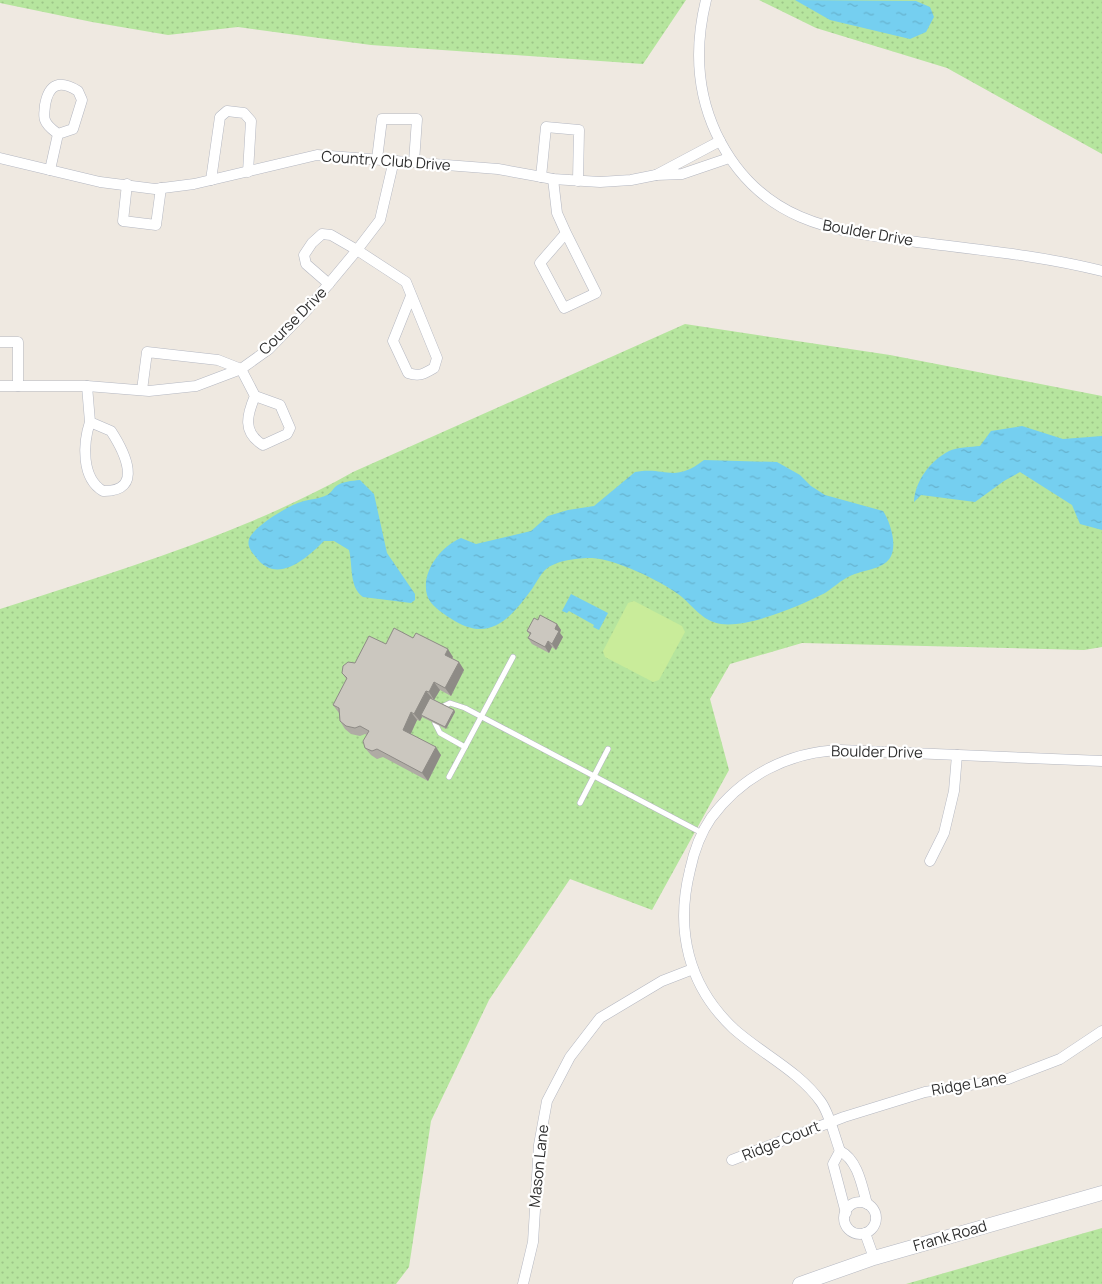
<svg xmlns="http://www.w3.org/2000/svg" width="1102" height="1284" viewBox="0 0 1102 1284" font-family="Manrope,sans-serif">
  <defs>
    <pattern id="grass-dots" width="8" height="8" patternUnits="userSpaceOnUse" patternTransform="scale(1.25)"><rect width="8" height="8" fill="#b6e59e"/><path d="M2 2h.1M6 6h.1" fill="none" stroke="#9dc588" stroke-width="1.8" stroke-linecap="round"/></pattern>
    <pattern id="water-ripples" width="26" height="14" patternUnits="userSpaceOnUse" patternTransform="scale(1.25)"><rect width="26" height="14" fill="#75cff0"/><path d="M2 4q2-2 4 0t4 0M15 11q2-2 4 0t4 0" fill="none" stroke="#66b2ce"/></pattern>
  </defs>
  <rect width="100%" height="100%" fill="#efe9e1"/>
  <g fill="url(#grass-dots)">
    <path d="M0 0H686L643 64 371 45 238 27 168 35 92 22 0 3Z"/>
    <path d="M759 0H1102V154L947 68 816 28Z"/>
    <path d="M685 324 890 355 1102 396V647L1084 650 802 643 730 664 710 699 729 770 652 910 570 879 489 1000 431 1121 409 1267 396 1284H0V609C120 570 243 534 353 472Z"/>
    <path d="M1102 1228V1284H906Z"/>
  </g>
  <path fill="#c9ec9a" d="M634 601 682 626 685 632 659 680 653 682 605 657 603 651 628 603Z"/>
  <g fill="url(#water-ripples)">
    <path d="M795 0 916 1 930 7 934 17 926 32 910 39 830 20Z"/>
    <path d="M1022 426 1063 439 1102 436V530L1080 524 1072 505 1020 472 1004 481 975 502 921 495 914 502C915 481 930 461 949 451 957 447 971 447 980 446L991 431Z"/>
    <path d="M704 460 777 462 800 475 811 486 825 495 883 511C890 521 898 546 890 558 882 570 862 570 850 576 841 580 833 588 825 593 800 606 748 628 721 624 701 621 693 605 678 594 659 580 615 559 592 558 578 558 556 560 545 570 540 575 536 583 532 589 509 620 489 644 450 618 442 613 429 604 427 595 421 572 440 547 461 538L476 544 531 531 548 516 568 510 594 506 635 472C666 466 673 484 704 460Z"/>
    <path d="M360 480 374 494 387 553 415 594V600L411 603 363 597C349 587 353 566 349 550L334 541H324C306 559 276 586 255 556 251 551 247 546 249 539 253 527 289 505 301 502 309 499 320 499 327 495 330 494 333 489 335 487 342 481 352 481 360 480Z"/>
    <path d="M571 594 608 613 599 630 593 627 594 625 569 611 567 613 562 611Z"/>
  </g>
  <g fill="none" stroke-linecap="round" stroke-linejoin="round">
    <defs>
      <g id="service">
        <path d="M444 706 450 703 465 708 702 833"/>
        <path d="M435 723 440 733 465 747"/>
        <path d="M449 777 513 657"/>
        <path d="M580 803 608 749"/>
      </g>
      <g id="minor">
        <path d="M706 0C695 45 696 90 716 133 761 228 842 232 933 244 990 251 1047 257 1102 271"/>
        <path d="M720 141 656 175 682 174 729 158"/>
        <path d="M0 158 100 182 155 189 194 184 317 155 498 169 553 179 600 182 631 180 656 175"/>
        <path d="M377 159 382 119H417L414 162"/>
        <path d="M50 170 58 134 73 129 82 100 78 91C60 80 49 83 45 105 45 110 43 115 45 120 47 126 53 130 58 134"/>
        <path d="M541 177 546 127 579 130 578 181"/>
        <path d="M553 179 557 213 566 233 540 263 564 308 596 293 566 233"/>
        <path d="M211 180 220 117 227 111 244 113 251 121 248 172"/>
        <path d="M127 184 123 221 156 225 161 188"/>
        <path d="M329 284 306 264 304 255 312 243 322 234 331 235 357 250 406 282 437 358 434 368C424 374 419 377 408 373L393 341 411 296"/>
        <path d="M0 342H18V386"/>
        <path d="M0 386H87L149 391 196 386 241 369 269 349 307 310 357 250 380 220 394 160"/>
        <path d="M87 386 90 422 111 431C124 451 145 492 103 491 81 478 83 443 90 422"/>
        <path d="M142 390 147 352 218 360 241 369 255 396C247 415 242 432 263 445L287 434 290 428 280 405 255 396"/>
        <path d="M930 861 944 833 954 791 957 755"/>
        <path d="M840 1151 833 1164 846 1213"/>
        <path d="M732 1160 844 1117 925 1092 1008 1079 1060 1059 1102 1031"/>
        <circle cx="860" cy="1218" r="16"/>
        <path d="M867 1204C862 1186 858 1160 840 1151 834 1135 830 1115 821 1102 799 1071 762 1054 734 1029 688 986 675 930 690 870 694 851 700 834 711 818 742 776 788 752 840 750L1102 761"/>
        <path d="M865 1233 874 1258"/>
        <path d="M523 1284 533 1242 539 1145 547 1101 570 1057 600 1018 662 981 693 969"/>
      </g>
      <path id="tertiary" d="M800 1284 874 1258 1102 1193"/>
    </defs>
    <use href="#service" stroke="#b4b7c1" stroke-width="6"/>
    <use href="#minor" stroke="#b4b7c1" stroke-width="11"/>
    <use href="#tertiary" stroke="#b4b7c1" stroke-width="15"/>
    <use href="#service" stroke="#fff" stroke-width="5"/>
    <use href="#minor" stroke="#fff" stroke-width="10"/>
    <use href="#tertiary" stroke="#fff" stroke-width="14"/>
  </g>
  <g fill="#afaba4">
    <path d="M538 620 557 624 561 630 560 633 563 637 556 650 552 647 549 653 532 644 528 638 530 635 527 631Z"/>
    <path d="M413 638 453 657 452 658 459 662 464 670 451 696 440 690 434 700 454 710 455 712 446 729 422 717 420 721 417 720 410 734 441 755 428 781 383 757 377 759 371 755 365 748 367 735 365 734 360 736 351 734 345 729 340 721 339 713 333 705 347 680 342 673 355 663 386 644Z"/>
  </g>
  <g fill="#8e8b86">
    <path d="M557 624 561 630 560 633 563 637 556 650 552 644 555 629Z"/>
    <path d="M548 641 552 647 549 653 545 647Z"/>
    <path d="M448 649 453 657 450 662 445 655Z"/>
    <path d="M459 662 464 670 451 696 445 688Z"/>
    <path d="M434 682 440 690 434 700 429 692Z"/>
    <path d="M426 691 432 698 421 715 422 717 420 721 414 714Z"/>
    <path d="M454 710 455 712 446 729 445 727Z"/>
    <path d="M411 712 417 720 409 738 403 730Z"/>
    <path d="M436 747 441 755 428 781 422 773Z"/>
  </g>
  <g fill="#cbc7bf" stroke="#8e8b86">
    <path d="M540 615 557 624 555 629 559 631 552 644 548 641 545 647 528 638 531 633 527 631 534 618 538 620Z"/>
    <path d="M394 628 413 638 416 633 448 649 445 655 459 662 445 688 434 682 429 692 426 691 414 714 411 712 403 730 436 747 422 773 377 749 372 751 365 748 363 741 369 731 360 726 355 728 346 726 340 721 339 708 333 705 347 678 342 673 343 666 348 662 355 663 369 636 386 644Z"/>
    <path d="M430 698 454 710 445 727 421 715Z"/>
  </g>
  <g text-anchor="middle" stroke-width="4.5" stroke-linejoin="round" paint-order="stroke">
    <g font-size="15" fill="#2e2e2e" stroke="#fff">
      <text transform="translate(386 161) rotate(4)" y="5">Country Club Drive</text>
      <text transform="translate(868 233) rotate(10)" y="5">Boulder Drive</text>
      <text transform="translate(293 321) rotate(-45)" y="5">Course Drive</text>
      <text transform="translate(877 752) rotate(1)" y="5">Boulder Drive</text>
      <text transform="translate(969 1084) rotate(-10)" y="5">Ridge Lane</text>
      <text transform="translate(781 1141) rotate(-22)" y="5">Ridge Court</text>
      <text transform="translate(539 1166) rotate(-84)" y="5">Mason Lane</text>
      <text transform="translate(950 1236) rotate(-16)" y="5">Frank Road</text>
    </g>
  </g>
</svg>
